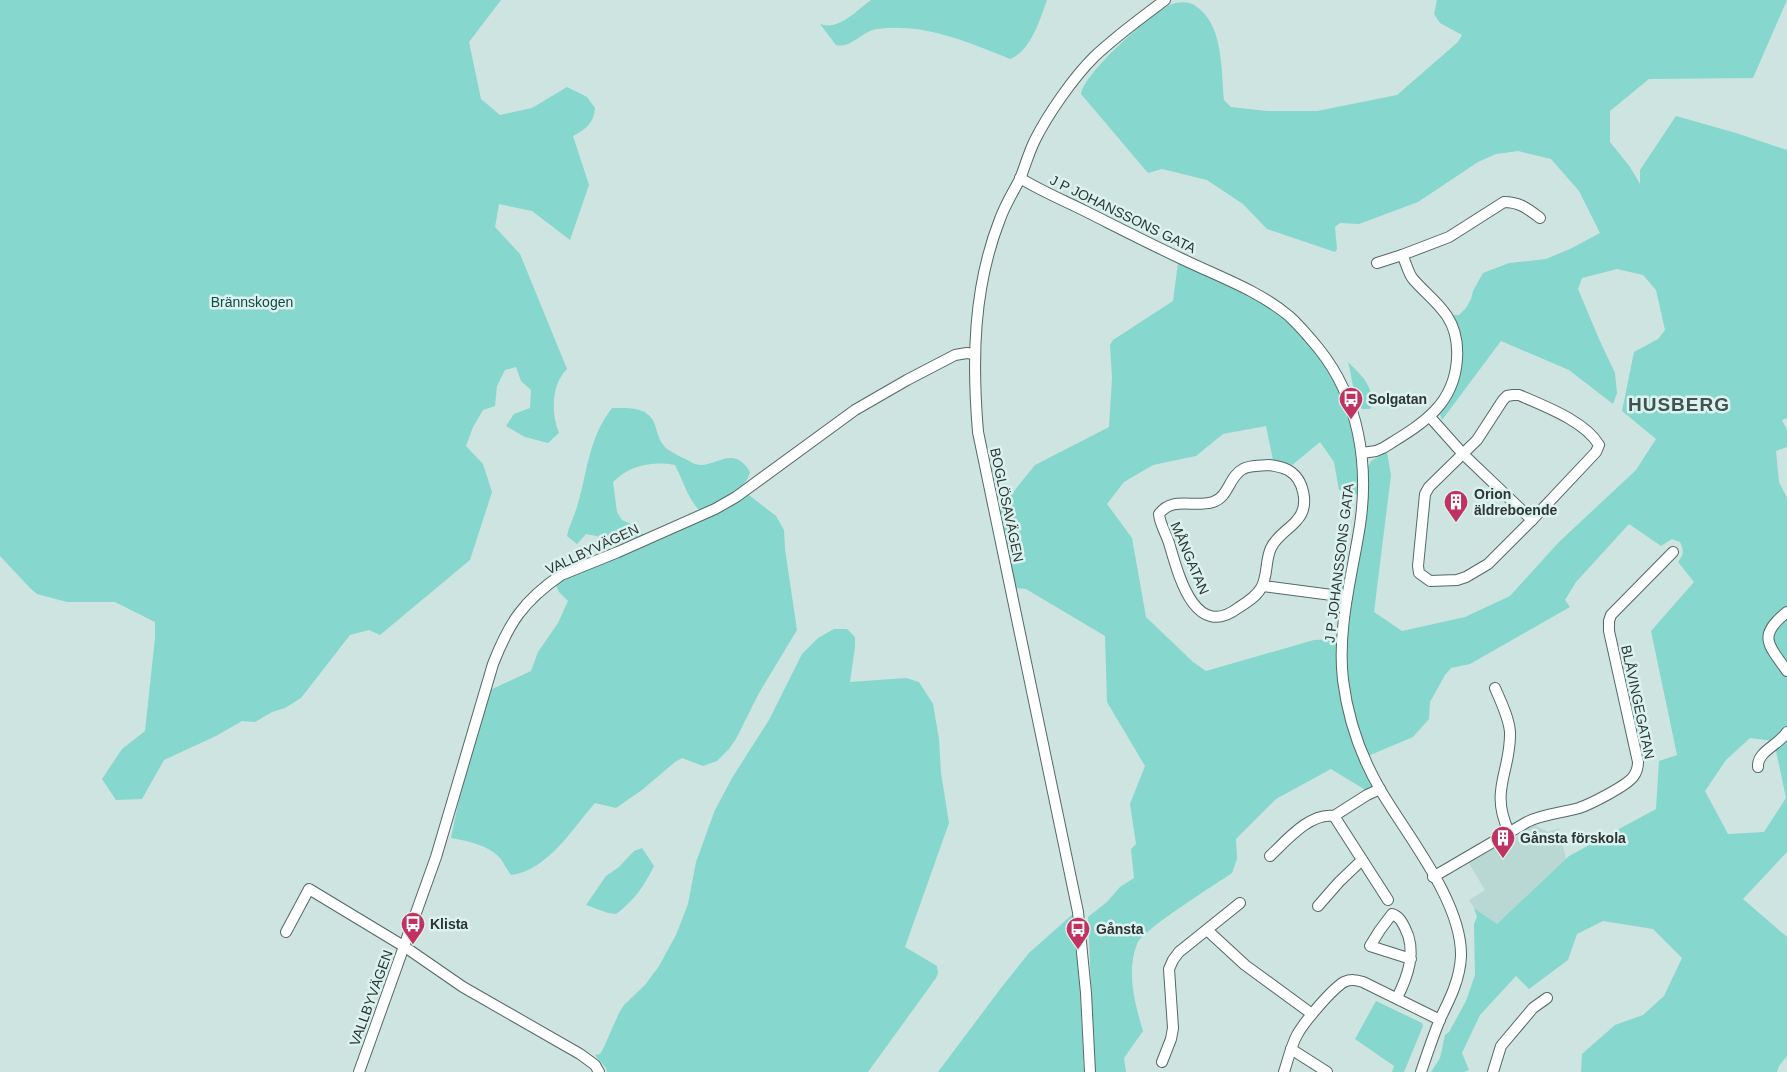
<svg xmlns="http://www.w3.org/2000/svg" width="1787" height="1072" viewBox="0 0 1787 1072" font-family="Arial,sans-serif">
  <rect width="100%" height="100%" fill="#cee4e1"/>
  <path fill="#b9d8d4" d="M1532 825H1535L1548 832 1559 828 1566 859 1497 924 1474 908 1469 900 1485 890 1468 862 1498 845 1508 844 1515 839 1523 830Z"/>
  <g fill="#86d7cd" fill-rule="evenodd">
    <path d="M0 0H501L469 42 481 99 500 115 532 108 567 87 587 97 595 108C594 123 586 129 573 136L589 185 570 240 532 211 499 204 495 227 520 254 567 369C551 384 551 414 559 433L548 443 525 437 506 426 514 414 530 408 531 390 521 381 516 367 505 370 497 386 495 406 483 410 473 427 466 446 483 464 492 492 470 560 380 635 369 630 350 635 301 698 285 708 272 712 255 722 242 721 216 736 164 760 142 799 116 800 102 779 122 749 145 731 155 638V622L115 602H67L37 594 30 588 0 556Z"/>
    <path d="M871 0H1047C1040 19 1031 51 1010 59 967 42 925 23 877 29 862 31 851 49 836 45L820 24C839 31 857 10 871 0Z"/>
    <path d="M1437 0H1787L1753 78 1649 79 1610 111V142L1630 167 1640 184V170L1676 116 1736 133 1787 150V418L1782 420 1787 430V447L1776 451 1779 482 1787 498V852L1743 899 1787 937V1056L1779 1066 1777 1072H1581L1582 1054 1615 1025 1643 1015 1664 996 1682 958 1653 929 1603 921 1577 934 1568 960 1529 989 1516 976 1480 1015 1462 1053 1469 1070 1464 1072H1431L1440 1058 1445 1035 1449 1032 1466 1001 1475 975 1474 924 1477 917 1474 908 1497 924 1569 856 1656 809 1659 761 1677 755 1651 631 1694 582 1678 562C1684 554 1684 551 1680 542L1672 539 1661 546 1629 524 1576 582 1565 600 1570 607 1470 664 1451 668 1445 675 1430 702 1429 719 1413 737 1368 756 1359 731 1347 678 1346 642 1367 469 1371 461 1387 452 1391 475 1374 612 1402 631 1465 617 1510 596 1559 542 1636 470 1656 439 1622 411 1634 352 1658 339 1665 330 1656 290 1643 275 1617 269 1582 278 1578 289 1599 339 1615 373 1617 393 1613 404 1569 370 1501 341 1442 420 1440 414C1463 375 1468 359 1452 315H1459L1466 308 1471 299 1473 291 1483 273 1509 263 1546 259 1570 249 1600 233 1579 191 1551 159 1518 151 1496 154 1478 162 1418 202 1359 224 1340 223 1335 227 1337 249 1335 252 1267 229 1243 204 1207 180 1162 169 1148 173 1081 94C1084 73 1152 12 1172 4 1178 2 1188 1 1194 5 1224 23 1221 70 1224 100L1231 107 1267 111H1317L1397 95 1458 42 1462 35 1440 23 1434 14ZM1750 738 1774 741 1786 798 1764 832 1728 834 1705 791 1726 760Z"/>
    <path d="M1178 263C1214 279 1256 293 1286 320 1336 363 1361 429 1357 494L1339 490 1334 462 1320 442 1291 466 1273 460 1266 426 1223 434 1196 456 1153 465 1124 482 1107 504 1132 538 1146 617 1193 662 1206 671 1314 640 1337 639 1338 678 1345 715 1373 786 1367 791 1331 769 1276 799 1236 839 1237 859 1232 873C1215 885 1143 929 1137 944 1126 972 1135 1004 1143 1031L1124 1058 1126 1072H1095L1088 917 1107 902 1120 887 1134 878 1131 849 1136 844 1130 804 1145 766 1107 702 1105 636 1026 589 1016 588 998 511 1035 465 1109 427 1112 378 1110 345 1113 340 1173 301Z"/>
    <path d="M1348 362C1363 377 1371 383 1373 405L1370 409H1362C1352 392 1353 381 1348 362Z"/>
    <path d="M612 408C628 408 649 406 655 425 658 434 659 442 667 449 674 454 684 458 691 462 711 475 731 440 750 472 744 493 719 501 701 512 688 500 683 480 675 465 653 461 630 465 613 482L617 512 622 520 633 525 644 535 614 546 601 537 586 534 577 544 567 536C569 526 574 517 577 507 588 471 588 439 612 408Z"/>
    <path d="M749 495 776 516 784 530 785 549 797 630 759 693 736 739 729 749 717 761 703 766 682 758 675 762 642 790 616 808 595 803C573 828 547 871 511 875 507 870 504 863 500 858 488 845 468 841 451 838L460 795 490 690 531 671 538 652 558 623 568 601 559 592 556 585 563 580C625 553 691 531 749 495Z"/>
    <path d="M834 629H847L855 637V647L850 682 906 678 919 682 933 704 939 739 941 773 949 823 905 947 937 966 938 973 936 978 868 1072H607L606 1068 595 1055 600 1054 603 1049 619 1013 624 1005 645 985 659 966 676 935 688 904 696 862 715 810 732 778 769 720 802 654 818 638Z"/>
    <path d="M642 848 654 866C645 885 633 902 616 914L608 913 586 905 606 876 619 867 634 851Z"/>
    <path d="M1074 913 1077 933 1075 948 1079 968 1084 1072H938L1001 988 1029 953Z"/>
    <path d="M1376 1001 1422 1023 1423 1026 1404 1072H1392L1394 1066 1355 1039Z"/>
  </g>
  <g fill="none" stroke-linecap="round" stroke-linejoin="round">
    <defs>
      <g id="minor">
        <path d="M1020 178C1041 191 1063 200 1085 211 1117 227 1148 243 1180 258 1217 276 1258 290 1289 316 1300 326 1310 338 1319 349 1359 399 1369 464 1360 525 1352 576 1337 628 1343 680 1348 720 1361 757 1381 791 1408 837 1462 902 1461 956 1460 979 1450 999 1440 1019 1433 1037 1427 1054 1421 1072"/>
        <path d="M1377 263 1402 255"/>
        <path d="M1513 395H1519C1544 406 1585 421 1599 445L1596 452 1532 520 1488 564 1466 577 1457 580 1430 581 1419 573 1418 566 1425 494 1429 487 1477 440 1503 400 1507 396Z"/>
        <path d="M1430 417 1463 454 1532 520"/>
        <path d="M1362 453 1376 451 1383 448C1420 425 1454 407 1457 359 1458 344 1455 328 1447 316 1437 301 1424 292 1413 279 1408 273 1406 262 1402 255L1449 237 1504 202C1520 202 1528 209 1540 218"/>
        <path d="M1269 465C1276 466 1282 467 1288 470 1304 479 1310 506 1297 520 1289 530 1277 535 1271 548 1265 560 1268 577 1261 588 1256 597 1246 603 1238 608 1194 641 1178 573 1169 543 1166 533 1160 525 1159 514 1173 496 1193 508 1213 502 1229 497 1229 476 1243 469 1250 465 1261 466 1269 465Z"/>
        <path d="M1263 586 1347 597"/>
        <path d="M1787 612C1757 636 1768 644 1787 671"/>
        <path d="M1495 688C1501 702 1509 718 1510 732 1511 772 1489 790 1509 832"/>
        <path d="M1758 767C1757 751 1778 746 1787 732"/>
        <path d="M1380 789 1367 795 1334 816 1388 900"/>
        <path d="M1270 856C1286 841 1310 812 1334 816"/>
        <path d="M1433 877 1527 822C1543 814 1562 813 1579 808 1591 804 1626 786 1633 777 1637 772 1638 768 1638 762L1609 631V621L1611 615 1673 552"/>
        <path d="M1318 906 1339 882 1362 860"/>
        <path d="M1207 930 1245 965 1312 1014"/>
        <path d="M286 932 309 889 405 947 463 987 580 1054 595 1065 599 1072"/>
        <path d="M1397 998C1408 976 1417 951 1405 928 1402 922 1399 916 1392 914L1380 930 1370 946 1411 959"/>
        <path d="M1291 1049 1327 1072"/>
        <path d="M1162 1062 1171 1039 1173 1028 1169 969 1173 960 1179 952 1240 903"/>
        <path d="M359 1072 436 857 493 664C509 623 523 601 561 575L618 552 715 509 736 497 855 410 907 380 955 355 967 353 974 354"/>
        <path d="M1090 1072 1086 993 1078 912 978 432C972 360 973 288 1000 219 1005 205 1013 192 1020 179 1025 166 1029 152 1035 140 1048 114 1073 78 1094 57 1116 36 1141 18 1165 0"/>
        <path d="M1284 1072C1288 1060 1291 1046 1297 1035 1304 1022 1332 989 1344 982 1351 979 1356 980 1363 982L1440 1020"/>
        <path d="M1493 1072 1501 1046 1533 1008 1547 998"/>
      </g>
    </defs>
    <use href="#minor" stroke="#546966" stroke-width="12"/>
    <use href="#minor" stroke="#fff" stroke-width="10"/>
  </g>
  <defs>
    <symbol id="bus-pin" viewBox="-11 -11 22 30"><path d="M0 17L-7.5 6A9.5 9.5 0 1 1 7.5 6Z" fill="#c03361" stroke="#dbf2ee"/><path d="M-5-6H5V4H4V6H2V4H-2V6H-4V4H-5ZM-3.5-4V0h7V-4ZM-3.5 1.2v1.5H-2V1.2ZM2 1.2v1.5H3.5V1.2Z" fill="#fff"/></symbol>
    <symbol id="building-pin" viewBox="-11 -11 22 30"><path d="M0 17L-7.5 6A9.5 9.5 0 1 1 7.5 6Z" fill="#c03361" stroke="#dbf2ee"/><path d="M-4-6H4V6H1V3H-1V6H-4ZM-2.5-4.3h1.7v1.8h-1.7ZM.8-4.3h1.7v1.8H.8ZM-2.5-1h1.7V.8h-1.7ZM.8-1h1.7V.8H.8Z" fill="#fff"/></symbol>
  </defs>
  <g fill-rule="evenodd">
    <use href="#bus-pin" x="1337" y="385" width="28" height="38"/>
    <use href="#building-pin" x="1442" y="488" width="28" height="38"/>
    <use href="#building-pin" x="1489" y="824" width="28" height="38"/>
    <use href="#bus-pin" x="399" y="910" width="28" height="38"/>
    <use href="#bus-pin" x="1064" y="915" width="28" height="38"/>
  </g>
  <g text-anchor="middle" stroke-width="5" stroke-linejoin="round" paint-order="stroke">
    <g font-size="14" fill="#2d3634" stroke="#dbf2ee">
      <text transform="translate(1123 214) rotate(26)" y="5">J P JOHANSSONS GATA</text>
      <text transform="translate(1007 505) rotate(78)" y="5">BOGLÖSAVÄGEN</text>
      <text transform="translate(592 549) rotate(-25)" y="5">VALLBYVÄGEN</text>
      <text transform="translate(1190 558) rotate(67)" y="5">MÅNGATAN</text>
      <text transform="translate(1339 563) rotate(-83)" y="5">J P JOHANSSONS GATA</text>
      <text transform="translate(1638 702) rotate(78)" y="5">BLÅVINGEGATAN</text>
      <text transform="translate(371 998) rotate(-70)" y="5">VALLBYVÄGEN</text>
    </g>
    <g font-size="14" fill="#124944" stroke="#dbf2ee">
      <text x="252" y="307">Brännskogen</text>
    </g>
    <g font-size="14" font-weight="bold" fill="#2d3634" stroke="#dbf2ee" text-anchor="start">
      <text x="1368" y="404">Solgatan</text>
      <text x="1474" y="499">Orion<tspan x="1474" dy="16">äldreboende</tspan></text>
      <text x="1520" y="843">Gånsta förskola</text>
      <text x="430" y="929">Klista</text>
      <text x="1096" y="934">Gånsta</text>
    </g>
    <g font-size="19" font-weight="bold" letter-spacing="1" fill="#405350" stroke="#dbf2ee">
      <text x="1679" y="411">HUSBERG</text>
    </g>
  </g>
</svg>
